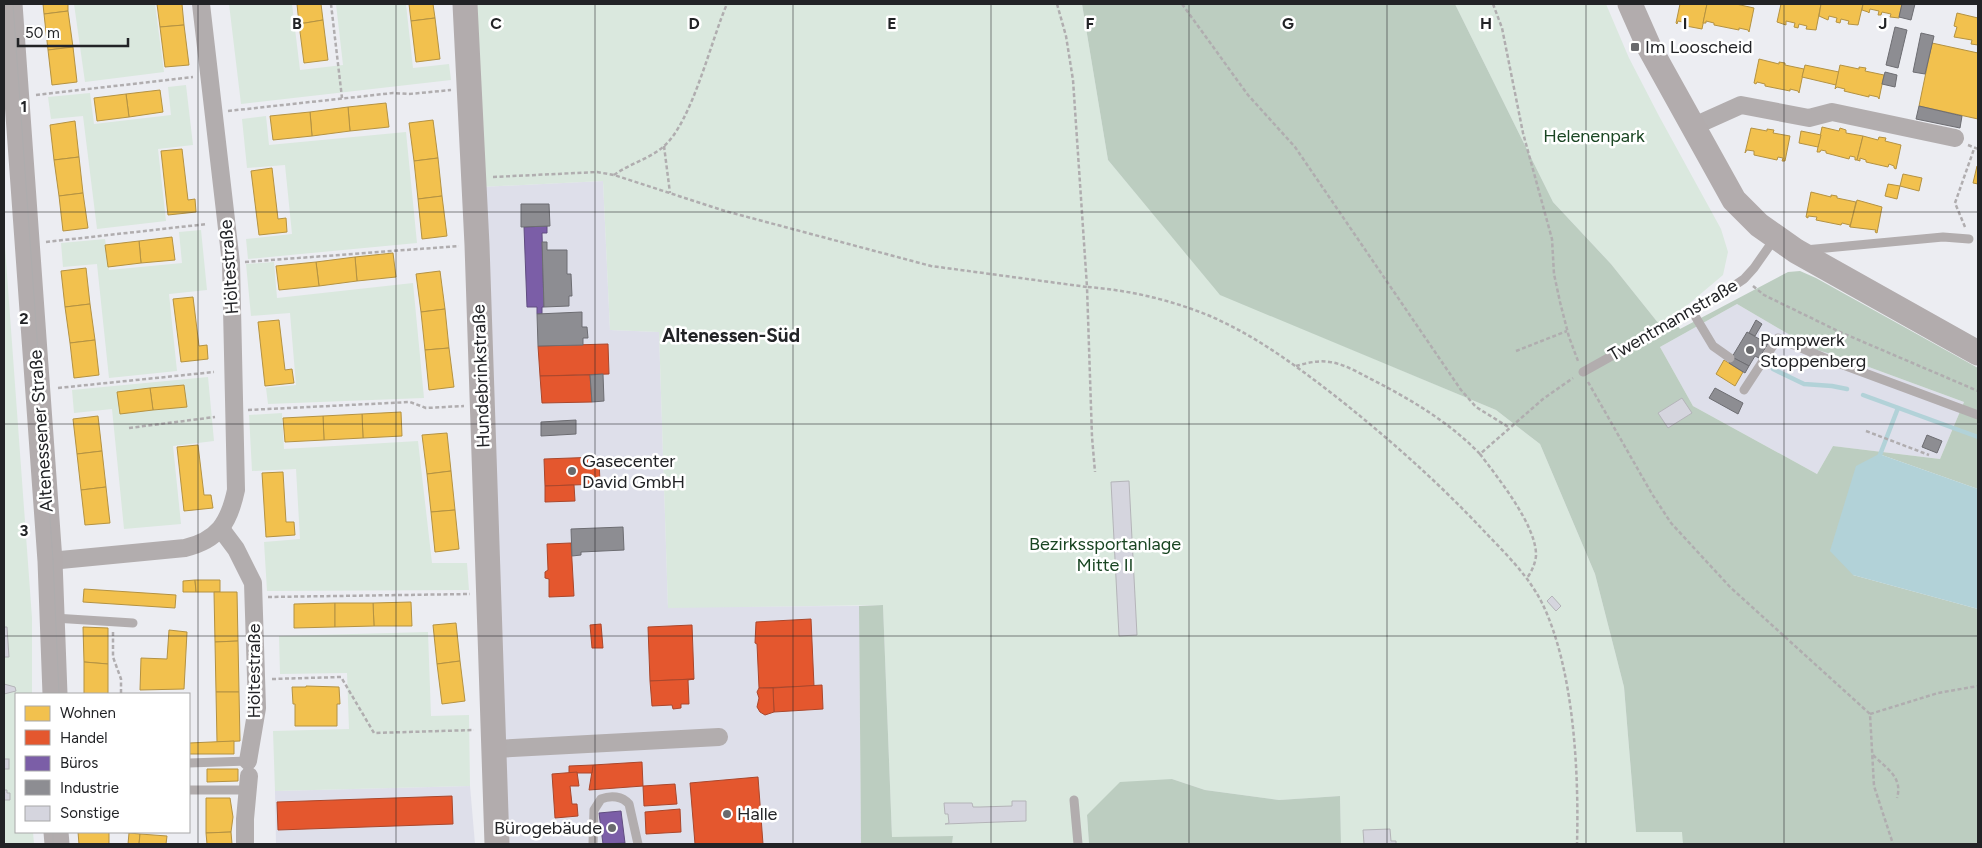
<svg xmlns="http://www.w3.org/2000/svg" width="1982" height="848" viewBox="0 0 1982 848" font-family="Figtree,sans-serif">
  <rect width="100%" height="100%" fill="#ecedf2"/>
  <g fill="#dedfea">
    <path d="M603 181 610 330 659 332 668 607 859 606 861 844H508L480 187Z"/>
    <path d="M1737 304 1814 349 1847 359 1964 402 1940 459 1833 446 1817 474 1693 406 1660 347Z"/>
    <path d="M470 786 475 844H276L275 791Z"/>
  </g>
  <g fill="#dae8de">
    <path d="M74 4H155L164 72 85 82Z"/>
    <path d="M229 4H292L300 70 343 65 336 4H406L413 68 449 64 451 80 241 104Z"/>
    <path d="M468 4H1082L1108 160 1220 294 1496 410 1540 444 1595 574 1624 687 1636 832H1683V844H1341L1340 796 1279 800 1205 790 1172 779 1087 815 1089 844H952L953 836 892 838 883 605 668 608 659 332 610 330 603 181 480 187Z"/>
    <path d="M1455 4H1606L1629 58 1659 116 1721 229 1728 252 1723 275 1672 318 1659 324 1611 264 1553 202Z"/>
    <path d="M186 85 193 145 158 149 166 221 97 229 83 116 51 119 48 97 90 93 94 124 171 115 168 87Z"/>
    <path d="M266 116 269 145 406 132 417 243 248 259 246 239 292 234 285 165 247 168 242 119Z"/>
    <path d="M201 230 207 290 169 294 177 371 109 378 97 264 63 267 61 243 105 239 109 270 182 263 179 232Z"/>
    <path d="M4 233 32 618V694H16V832H33L34 844H4Z"/>
    <path d="M274 262 277 298 413 283 424 398 268 404 266 388 296 385 290 313 251 316 246 264Z"/>
    <path d="M208 377 214 441 173 446 181 524 124 529 112 409 74 413 72 390Z"/>
    <path d="M282 413 284 449 418 441 432 563H467L469 590 267 591 264 542 300 539 296 469 252 471 249 415Z"/>
    <path d="M428 632 431 716 469 715 470 786 275 791 273 731 349 729 347 673 280 674 279 636Z"/>
  </g>
  <g fill="#bccdc0" fill-rule="evenodd">
    <path d="M1082 4H1455L1553 202 1611 264 1659 324 1672 318 1680 329 1788 272 1800 271 1816 278 1978 368V489L1879 454 1853 575 1978 609V844H1683L1682 832H1636L1624 687 1595 574 1540 444 1496 410 1220 295 1108 160ZM1737 304 1814 349 1847 359 1964 402 1940 459 1833 446 1817 474 1693 406 1660 347Z"/>
    <path d="M883 605 892 837 953 836 952 844H861L859 606Z"/>
    <path d="M1172 779 1205 790 1279 800 1340 796 1341 844H1089L1087 815 1120 782Z"/>
  </g>
  <path fill="#b2d2d8" d="M1879 454 1978 489V609L1853 575 1830 551 1856 466Z"/>
  <g fill="#f2c14e" stroke="#b49242">
    <path d="M43 4H68V11L44 14Z"/>
    <path d="M157 4H182L184 25 160 27Z"/>
    <path d="M297 4H321L323 20 299 24Z"/>
    <path d="M409 4H433L435 18 411 21Z"/>
    <path d="M1680 4H1707L1702 29 1686 26 1687 23 1678 21 1677 24 1676 23Z"/>
    <path d="M1707 4H1736L1754 8 1749 32 1748 30 1739 28V30L1714 25V23L1706 21V23H1703Z"/>
    <path d="M1781 4H1821L1816 30 1806 29 1807 26 1799 24 1798 28 1794 27 1795 23 1786 21V25L1777 22Z"/>
    <path d="M1821 4H1863L1858 25 1848 24 1849 21 1841 19 1840 23 1836 22 1837 18 1829 16 1828 20 1819 16Z"/>
    <path d="M1863 4H1902L1899 18 1890 17 1891 14 1882 12 1881 15H1878L1879 11 1870 9 1869 13 1868 12 1862 10Z"/>
    <path d="M68 11 73 47 48 50 44 14Z"/>
    <path d="M1957 13 1978 18V45L1971 44 1972 40 1954 37 1957 27 1954 26Z"/>
    <path d="M435 18 440 59 416 62 411 21Z"/>
    <path d="M323 20 328 60 304 63 299 24Z"/>
    <path d="M184 25 189 65 165 67 160 27Z"/>
    <path d="M1932 43 1978 53V119L1919 106Z"/>
    <path d="M73 47 77 82 52 85 48 50Z"/>
    <path d="M1759 59 1779 64V62L1785 63V65L1804 69 1799 93 1798 91 1790 89V91L1765 86V84L1757 82 1756 84 1754 83Z"/>
    <path d="M1805 65 1839 72 1836 85 1802 77Z"/>
    <path d="M1840 65 1859 69V67L1866 68 1865 71 1884 75 1879 99 1878 97 1869 95V97L1844 91 1845 89 1837 87 1835 89Z"/>
    <path d="M160 90 163 112 129 117 126 94Z"/>
    <path d="M126 94 129 117 97 121 94 98Z"/>
    <path d="M386 103 389 127 350 131 348 107Z"/>
    <path d="M348 107 350 131 312 136 310 112Z"/>
    <path d="M310 112 312 136 273 140 270 116Z"/>
    <path d="M433 120 438 158 414 161 409 123Z"/>
    <path d="M75 121 79 157 54 160 50 125Z"/>
    <path d="M1822 127 1839 131 1840 128 1846 130V133L1863 136 1857 160H1855V157L1850 156 1849 159 1826 153V151L1821 150 1820 152H1817Z"/>
    <path d="M1751 128 1767 131V129L1774 130 1773 133 1790 136 1785 161H1782L1783 158 1778 157 1777 160 1754 155V151L1747 150 1745 153Z"/>
    <path d="M1801 131 1821 135 1818 147 1799 143Z"/>
    <path d="M1863 136 1878 140 1879 137 1886 138 1885 141 1901 145 1896 169 1894 168V166L1889 164 1888 167 1866 162V160L1860 158V161L1857 160Z"/>
    <path d="M182 149 188 200 195 199 196 212 168 215 161 151Z"/>
    <path d="M79 157 83 193 59 196 54 160Z"/>
    <path d="M438 158 442 196 418 199 414 161Z"/>
    <path d="M1977 166H1978V184L1973 183Z"/>
    <path d="M272 168 278 219 286 218 287 232 259 235 251 171Z"/>
    <path d="M1903 174 1922 178 1919 191 1900 186Z"/>
    <path d="M1888 184 1900 186 1897 199 1885 196Z"/>
    <path d="M1811 192 1831 197V195L1837 196V198L1856 202 1850 227V225L1842 223 1841 225 1816 220 1817 217 1808 216V218L1806 217Z"/>
    <path d="M83 193 88 228 63 231 59 196Z"/>
    <path d="M442 196 447 236 422 239 418 199Z"/>
    <path d="M1857 200 1882 207 1877 233 1875 232 1876 230 1850 227Z"/>
    <path d="M172 237 175 260 141 263 139 241Z"/>
    <path d="M139 241 141 263 108 267 105 245Z"/>
    <path d="M393 253 396 277 357 281 355 257Z"/>
    <path d="M355 257 357 281 319 286 316 262Z"/>
    <path d="M316 262 319 286 279 290 276 266Z"/>
    <path d="M86 268 90 304 65 307 61 271Z"/>
    <path d="M440 271 445 309 421 312 416 274Z"/>
    <path d="M193 297 199 346 207 345 208 359 181 362 173 299Z"/>
    <path d="M90 304 95 340 70 343 65 307Z"/>
    <path d="M445 309 449 348 425 350 421 312Z"/>
    <path d="M279 320 285 370 292 369 294 383 265 386 258 322Z"/>
    <path d="M95 340 99 375 74 378 70 343Z"/>
    <path d="M449 348 454 387 429 390 425 350Z"/>
    <path d="M1724 360 1743 372 1735 386 1716 374Z"/>
    <path d="M184 385 187 407 153 410 150 388Z"/>
    <path d="M150 388 153 410 120 414 117 392Z"/>
    <path d="M401 412 402 436 363 438 362 414Z"/>
    <path d="M362 414 363 438 324 440 323 416Z"/>
    <path d="M98 416 102 451 77 454 73 419Z"/>
    <path d="M323 416 324 440 285 442 283 418Z"/>
    <path d="M447 433 451 471 427 474 422 435Z"/>
    <path d="M198 445 204 495H211L213 508 184 511 177 447Z"/>
    <path d="M102 451 106 487 81 490 77 454Z"/>
    <path d="M451 471 455 510 431 512 427 474Z"/>
    <path d="M283 472 286 522H294L295 535 266 537 262 473Z"/>
    <path d="M106 487 110 523 85 525 81 490Z"/>
    <path d="M455 510 459 549 435 552 431 512Z"/>
    <path d="M195 580 196 592H183V581Z"/>
    <path d="M195 580H220V592H196Z"/>
    <path d="M84 589 176 595 175 608 83 602Z"/>
    <path d="M214 592H237L238 641 215 642Z"/>
    <path d="M411 602 412 626H374L373 603Z"/>
    <path d="M335 603V627L294 628V604Z"/>
    <path d="M335 603H373L374 626 335 627Z"/>
    <path d="M456 623 460 661 437 664 433 625Z"/>
    <path d="M83 627 108 628V664L84 662Z"/>
    <path d="M169 630 187 632 184 689 140 690 141 658 167 659Z"/>
    <path d="M238 641 239 692H216L215 642Z"/>
    <path d="M460 661 465 701 442 704 437 664Z"/>
    <path d="M84 662 108 664V694H84Z"/>
    <path d="M306 686 339 687 340 704H337V726H295V704H293L292 687H306Z"/>
    <path d="M216 692H239L240 741 217 742Z"/>
    <path d="M234 741V754H189V743Z"/>
    <path d="M207 769H238V781L207 782Z"/>
    <path d="M206 798H230L233 817 231 832 206 833Z"/>
    <path d="M78 832H136V833L109 832V844H79Z"/>
    <path d="M231 832 232 844H207L206 833Z"/>
    <path d="M129 833 140 834 139 844H128Z"/>
    <path d="M140 834 167 836 166 844H139Z"/>
  </g>
  <g fill="#e4572e" stroke="#aa472c">
    <path d="M608 344 609 374 540 376 538 346Z"/>
    <path d="M590 375 592 402 542 403 540 376Z"/>
    <path d="M599 457 600 484 545 486 544 459Z"/>
    <path d="M574 485 575 501 545 502V486Z"/>
    <path d="M571 543 574 596 549 597V579L545 578V572L548 570 547 544Z"/>
    <path d="M811 619 814 686 759 688 757 644 755 643 756 622Z"/>
    <path d="M601 624 603 648H592L590 625Z"/>
    <path d="M692 625 694 679 650 681 648 627Z"/>
    <path d="M694 679 688 680 689 704H681V708L673 709 672 705 652 706 650 681Z"/>
    <path d="M822 685 823 709 774 712 773 688Z"/>
    <path d="M759 688H773L774 712 765 715 760 712 757 707 759 698 757 692Z"/>
    <path d="M642 762 643 786 589 790 593 765Z"/>
    <path d="M593 765 592 773H569V766Z"/>
    <path d="M577 772 579 786H570L572 804H577L578 816 555 818 552 774Z"/>
    <path d="M758 777 763 844H695L690 783Z"/>
    <path d="M675 784 677 804 644 806 643 786Z"/>
    <path d="M452 796 453 824 278 830 277 802Z"/>
    <path d="M680 809 681 832 646 834 645 812Z"/>
  </g>
  <g fill="#7b5ea7" stroke="#604c80">
    <path d="M547 226V233H542L544 307H542V314H537V307H527L524 227Z"/>
    <path d="M621 811 625 843 603 844 599 813Z"/>
  </g>
  <g fill="#8d8d92" stroke="#6d6d72">
    <path d="M1902 4H1915L1911 20 1899 17Z"/>
    <path d="M1895 27 1907 30 1898 68 1886 65Z"/>
    <path d="M1921 33 1934 36 1925 74 1913 72Z"/>
    <path d="M1885 72 1897 75 1895 87 1882 84Z"/>
    <path d="M1919 106 1962 116 1960 128 1916 119Z"/>
    <path d="M521 204H549L550 226 521 227Z"/>
    <path d="M542 242H547V250H567V274H571L572 296H569V306L544 307Z"/>
    <path d="M582 312V327H587L588 338H583V345L538 346 537 314Z"/>
    <path d="M1756 320 1762 324 1755 336 1749 333Z"/>
    <path d="M1747 332 1768 344 1759 358 1755 356 1749 366 1732 357Z"/>
    <path d="M1732 357 1749 366 1745 373 1729 363Z"/>
    <path d="M603 374 604 401 592 402 590 375Z"/>
    <path d="M1715 388 1743 403 1738 414 1709 398Z"/>
    <path d="M576 420V434L541 436V422Z"/>
    <path d="M1927 435 1942 441 1937 453 1922 447Z"/>
    <path d="M623 527 624 550 581 552V555L572 556 571 529Z"/>
  </g>
  <g fill="none" stroke-linecap="round" stroke-linejoin="round">
    <g stroke="#b2d2d8" stroke-width="4.5">
      <path d="M1773 369 1804 384 1832 386 1847 389"/>
      <path d="M1863 395 1978 437"/>
      <path d="M1878 460 1898 408"/>
    </g>
  </g>
  <g fill="#d5d5de" stroke="#b4b4b8">
    <path d="M1682 398 1692 413 1668 428 1658 413Z"/>
    <path d="M1129 481 1137 635 1119 636 1111 482Z"/>
    <path d="M1552 596 1561 606 1556 611 1547 601Z"/>
    <path d="M4 627H7L9 657H4Z"/>
    <path d="M4 684 15 687 16 691 4 694Z"/>
    <rect x="4" y="759" width="5" height="10"/>
    <path d="M4 790H7V793H10V800H4Z"/>
    <path d="M1012 801H1026V821L945 824 949 823 948 814H945L944 803H972L973 807H980L1012 806Z"/>
    <path d="M1390 829 1391 841H1396V844H1364L1363 830Z"/>
  </g>
  <g fill="none" stroke-linecap="round" stroke-linejoin="round">
    <g stroke="#b0adaf" stroke-width="2.5" stroke-dasharray="4 2.5" stroke-linecap="butt">
      <path d="M331 4 342 98"/>
      <path d="M1057 4 1066 36 1073 80 1087 287C1129 290 1171 300 1210 316 1256 336 1295 365 1334 395 1387 437 1437 481 1483 530 1504 552 1528 575 1542 603 1574 668 1579 773 1577 844"/>
      <path d="M1182 4 1248 95 1295 147 1461 390 1476 407 1510 428"/>
      <path d="M1493 4 1502 28 1523 133 1552 239 1554 274 1560 302 1569 337 1578 361"/>
      <path d="M36 95 193 77"/>
      <path d="M228 111 393 93 409 94 451 90"/>
      <path d="M1968 145 1978 149"/>
      <path d="M664 146 670 193"/>
      <path d="M614 175C629 164 649 159 663 147 692 123 711 40 727 4"/>
      <path d="M493 177 597 172 614 175 725 211 931 266 1087 287 1092 437 1095 472"/>
      <path d="M1965 227 1955 203 1974 149"/>
      <path d="M46 242 207 224"/>
      <path d="M245 262 459 246"/>
      <path d="M1753 286 1764 295 1840 332 1978 391"/>
      <path d="M1516 351 1567 331"/>
      <path d="M1296 366C1307 363 1318 360 1330 362 1344 364 1357 372 1369 378 1410 399 1448 421 1480 454L1543 399 1573 378"/>
      <path d="M1588 382 1652 494 1671 523 1730 587 1870 714 1874 786 1893 844"/>
      <path d="M58 388 214 372"/>
      <path d="M248 410 410 402 426 408 464 406"/>
      <path d="M129 428 215 417"/>
      <path d="M1866 431 1929 455"/>
      <path d="M1480 454C1498 478 1537 526 1536 556 1535 564 1532 571 1527 578"/>
      <path d="M268 597 470 594"/>
      <path d="M113 632V657L121 679V694"/>
      <path d="M272 679 341 677 374 733 474 730"/>
      <path d="M1870 714 1938 693 1978 686"/>
      <path d="M1873 755C1887 769 1903 777 1897 798"/>
    </g>
    <g stroke="#b2adae" stroke-width="9">
      <path d="M1805 250 1943 237 1969 239"/>
      <path d="M1692 311 1713 346 1730 358"/>
      <path d="M1583 372 1719 296 1744 279 1754 268 1775 238"/>
      <path d="M1744 390 1778 338 1827 359 1978 415"/>
      <path d="M54 618 133 623"/>
      <path d="M189 763 248 761"/>
      <path d="M189 790H248"/>
      <path d="M1074 800 1078 844"/>
      <path d="M593 844 594 810 601 799C611 795 622 796 629 804L638 844"/>
    </g>
    <g stroke="#b2adae" stroke-width="18">
      <path d="M1692 127 1741 105 1809 118 1832 112 1955 138"/>
      <path d="M221 529 236 549 253 583 257 708 248 761"/>
      <path d="M50 561 185 548C218 540 229 523 236 490L231 263 201 4"/>
      <path d="M494 749 719 737"/>
      <path d="M245 844V819L249 776"/>
    </g>
    <g stroke="#b2acad" stroke-width="25">
      <path d="M10 4 50 561 55 694"/>
      <path d="M465 4 477 245 497 844"/>
      <path d="M1630 4 1649 47 1734 200 1759 225 1796 251 1978 353"/>
      <path d="M56 832 57 844"/>
    </g>
    <g stroke="#aeacad" stroke-width="1">
      <path d="M13 4 53 560 59 694"/>
      <path d="M53 832V844"/>
    </g>
  </g>
  <path fill="none" stroke="#222326" stroke-width="1" stroke-opacity="0.55" d="M198 4V844M396 4V844M595 4V844M793 4V844M991 4V844M1189 4V844M1387 4V844M1586 4V844M1784 4V844M4 212H1978M4 424H1978M4 636H1978"/>
  <g fill="#696a6d" stroke="#fff" stroke-width="2">
    <rect x="1630" y="42" width="10" height="10" rx="2.5"/>
    <circle cx="1750" cy="350" r="5"/>
    <circle cx="572" cy="471" r="5"/>
    <circle cx="727" cy="814" r="5"/>
    <circle cx="612" cy="828" r="5"/>
  </g>
  <g text-anchor="middle" stroke-width="5" stroke-linejoin="round" paint-order="stroke">
    <g font-size="18" fill="#222326" stroke="#fff" text-anchor="start">
      <text x="1645" y="53">Im Looscheid</text>
      <text x="1760" y="346">Pumpwerk<tspan x="1760" dy="21">Stoppenberg</tspan></text>
      <text x="582" y="467">Gasecenter<tspan x="582" dy="21">David GmbH</tspan></text>
      <text x="737" y="820">Halle</text>
      <text x="602" y="834" text-anchor="end">Bürogebäude</text>
    </g>
    <g font-size="18" fill="#194522" stroke="#fff">
      <text x="1594" y="142">Helenenpark</text>
      <text x="1105" y="550">Bezirkssportanlage<tspan x="1105" dy="21">Mitte II</tspan></text>
    </g>
    <g font-size="18" fill="#222326" stroke="#fff">
      <text transform="translate(229 267) rotate(-94)" y="6">Höltestraße</text>
      <text transform="translate(1673 320) rotate(-30)" y="6">Twentmannstraße</text>
      <text transform="translate(481 376) rotate(-92)" y="6">Hundebrinkstraße</text>
      <text transform="translate(41 431) rotate(-94)" y="6">Altenessener Straße</text>
      <text transform="translate(254 671) rotate(-90)" y="6">Höltestraße</text>
    </g>
    <g font-size="19" font-weight="bold" fill="#222326" stroke="#fff">
      <text x="731" y="342">Altenessen-Süd</text>
    </g>
  </g>
  <g font-size="16" text-anchor="middle" font-weight="bold" fill="#222326" stroke="#fff" stroke-width="5" stroke-linejoin="round" paint-order="stroke">
    <text x="297" y="29">B</text>
    <text x="496" y="29">C</text>
    <text x="694" y="29">D</text>
    <text x="892" y="29">E</text>
    <text x="1090" y="29">F</text>
    <text x="1288" y="29">G</text>
    <text x="1486" y="29">H</text>
    <text x="1685" y="29">I</text>
    <text x="1883" y="29">J</text>
    <text x="24" y="112">1</text>
    <text x="24" y="324">2</text>
    <text x="24" y="536">3</text>
  </g>
  <rect width="1982" height="848" fill="none" stroke="#222326" stroke-width="10"/>
  <rect x="15" y="693" width="175" height="140" fill="#ffffff" stroke="#a7a7a8"/>
  <rect x="25" y="706" width="25" height="15" fill="#f2c14e" stroke="#a7a7a8"/>
  <text x="60" y="718" font-size="15" fill="#222326">Wohnen</text>
  <rect x="25" y="730" width="25" height="15" fill="#e4572e" stroke="#a7a7a8"/>
  <text x="60" y="743" font-size="15" fill="#222326">Handel</text>
  <rect x="25" y="756" width="25" height="15" fill="#7b5ea7" stroke="#a7a7a8"/>
  <text x="60" y="768" font-size="15" fill="#222326">Büros</text>
  <rect x="25" y="780" width="25" height="15" fill="#8d8d92" stroke="#a7a7a8"/>
  <text x="60" y="793" font-size="15" fill="#222326">Industrie</text>
  <rect x="25" y="806" width="25" height="15" fill="#d5d5de" stroke="#a7a7a8"/>
  <text x="60" y="818" font-size="15" fill="#222326">Sonstige</text>
  <path d="M18 38v8h110v-8" fill="none" stroke="#222326" stroke-width="2.5"/>
  <text x="25" y="38" font-size="15" fill="#222326" stroke="#ffffff" stroke-width="4" paint-order="stroke">50 m</text>
</svg>
